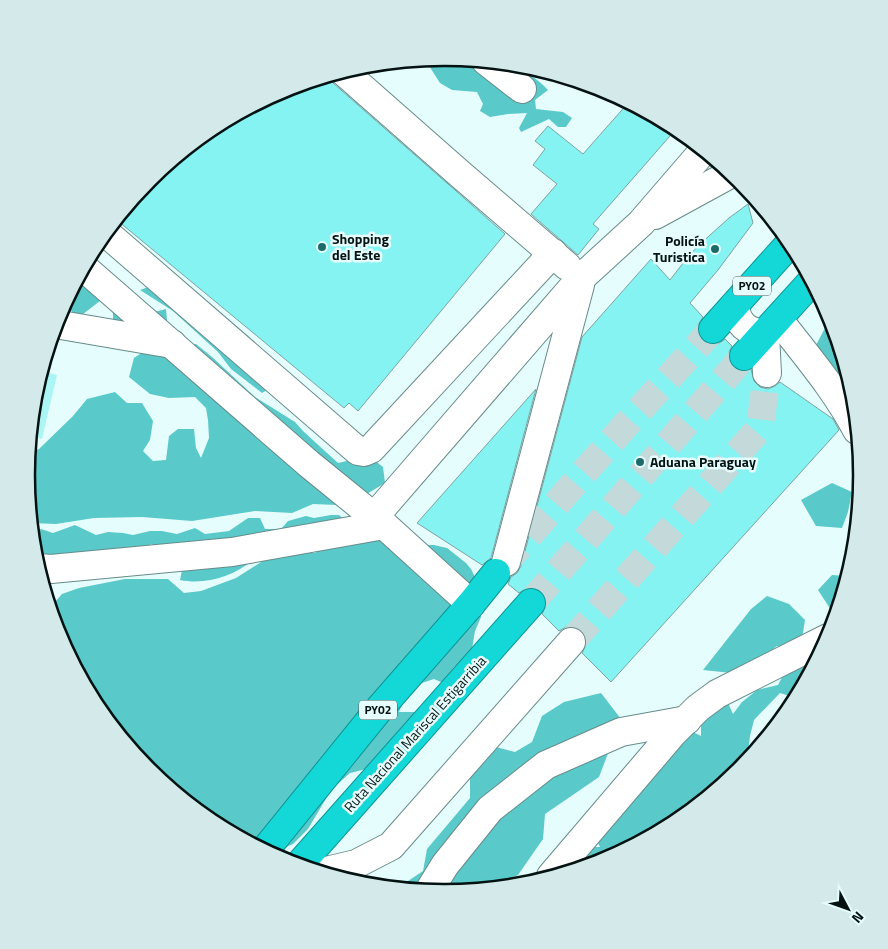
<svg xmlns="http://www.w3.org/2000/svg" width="888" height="949" viewBox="0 0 888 949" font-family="'Titillium Web',sans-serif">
  <rect width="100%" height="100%" fill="#e6fdfd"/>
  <path fill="#abf6f5" d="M41 371 57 375 42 439 30 436 34 393Z"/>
  <g fill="#5ac9c9">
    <path d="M444 57C482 60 521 60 548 90L535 100 536 109 563 112 572 118 566 127H558L549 119 521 132 519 128 527 113 508 114 490 117 480 111 483 104 477 92 452 90 440 83 426 61 427 58Z"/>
    <path d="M88 259 117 287 137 295 139 316 166 309 169 342 113 334V313L105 297 78 318 64 303Z"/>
    <path d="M162 282 272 387 262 393 231 369 218 352 173 311 140 290Z"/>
    <path d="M833 326 853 389 851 390 824 373 815 347 825 328Z"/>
    <path d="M196 344 212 357 255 397 295 422 303 431 338 463 369 456 383 467 385 483 365 495 337 505 313 504 292 513 255 511 192 521 142 517 94 518 56 524 31 523 26 474 28 454 39 449 73 416 87 399 115 392 127 403H142L153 421 150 440 143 451 153 461 166 460 169 436 178 429H194L196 448 201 458 209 438 208 420 206 408 195 397 169 398 150 394 129 377 134 358 146 350Z"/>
    <path d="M832 483 852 492 848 512 842 528 816 526 801 500Z"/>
    <path d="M331 515H339L345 520 253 560C233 577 205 585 180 580L182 570 160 547 151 544 144 554 34 556 32 534 41 529 53 533 75 525 96 535 108 532 123 533 133 535 150 531H162L177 534 195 528 205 534 229 531 248 518H260L265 529H281L288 521 306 516 314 518Z"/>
    <path d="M377 537 418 545H434L447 548 466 563 471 569 476 579 481 617 475 631 471 655 454 667 443 683 434 679 416 685 404 700 399 712H419L370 768 350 773 331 790 308 829 293 844 279 850 258 847 212 822 148 770 96 706 58 634 53 617 54 603 62 594 79 588 125 579H168L184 593 201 591 236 578 266 559 297 552 315 553 330 542Z"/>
    <path d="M848 574 837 610H831L818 590 832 575 846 576Z"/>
    <path d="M767 596 789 604 805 620 800 652 777 646 741 674 703 670 751 609Z"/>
    <path d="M804 665 808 675 796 698 780 693 754 720 750 736 747 761 739 770 676 822 604 861 573 870 577 847H600L593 833 658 773V765L689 730 701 736V710L728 703 733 714 742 702 757 690 778 685 786 670Z"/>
    <path d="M601 693 621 719 599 777 545 814 543 839 518 875 491 886V888L444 892 397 888 402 885 423 871 427 849 470 798V756L496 747 515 752 532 742 542 716 564 702Z"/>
  </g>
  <g fill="#85f3f2" stroke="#7ea3a2">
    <path d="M328 75 333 83 505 234 358 411 349 403 344 408 118 221 163 168 212 127 284 88Z"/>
    <path d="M629 102 677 128 593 224 599 229 578 255 531 214 557 184 533 165 545 149 535 141 548 126 583 154Z"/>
    <path d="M748 204 753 223 718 270 690 303 703 317 698 325V334L703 341 710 344H718L725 339 732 346 729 352V360L734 368 741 371H748L751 369 754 381 760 387 768 389 775 386 780 382 833 419 839 430 611 682 582 653 586 645V637L582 631 574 627H566L559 631 542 614 546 606V599L542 592 535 588H527L519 593 508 584 511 577 517 573 521 566 582 337 651 259 670 280 690 254 710 235 729 218Z"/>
    <path d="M536 389 491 558 482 565 417 523Z"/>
  </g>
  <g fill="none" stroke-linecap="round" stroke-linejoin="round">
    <path stroke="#c4dada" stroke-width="28" stroke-dasharray="28 14" stroke-linecap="butt" d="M571 642 760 428 767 373"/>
    <g stroke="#c4dada" stroke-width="28" stroke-dasharray="28 14" stroke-linecap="butt">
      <path d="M501 567 624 427 713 329"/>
      <path d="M531 603 744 356"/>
    </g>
    <defs>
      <g id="minor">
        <path d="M486 61 522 89"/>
        <path d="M343 71 460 174 567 266"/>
        <path d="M655 215 732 173"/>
        <path d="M105 232 358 451 364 452 371 449 553 253"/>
        <path d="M83 267 309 464 384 525 471 604"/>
        <path d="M734 306C739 325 745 331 765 334L767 373"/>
        <path d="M778 319C806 355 836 390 857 430"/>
        <path d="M55 324 172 344"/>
        <path d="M374 517 581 278 641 223 704 150"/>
        <path d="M506 562 580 285"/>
        <path d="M38 568 51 569 232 552 384 525"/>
        <path d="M322 872 356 864 391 846 571 642"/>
        <path d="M551 876 673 733 698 708 717 694 828 638"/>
        <path d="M429 891 445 865 490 809 546 765 621 732 687 720"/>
      </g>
      <g id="highway">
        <path d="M713 329 791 242"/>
        <path d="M744 356 812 281"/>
        <path d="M265 850 380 708 471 604 496 573"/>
        <path d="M299 865 531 603"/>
      </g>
    </defs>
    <use href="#minor" stroke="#678c8b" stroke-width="30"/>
    <use href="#highway" stroke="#0e9393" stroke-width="30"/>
    <use href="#minor" stroke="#fff" stroke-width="28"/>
    <use href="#highway" stroke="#14d8d8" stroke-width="28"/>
  </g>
  <g fill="#1d6a6a" stroke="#e6fdfd" stroke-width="2">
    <circle cx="322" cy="247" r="5"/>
    <circle cx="715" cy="249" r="5"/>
    <circle cx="640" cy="462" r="5"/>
  </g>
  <g text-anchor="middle" stroke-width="5" stroke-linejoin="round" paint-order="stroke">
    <g fill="#e6fdfd" stroke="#485858" stroke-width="1">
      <rect x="733" y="276.5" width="38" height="19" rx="4"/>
      <rect x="359" y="700.5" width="38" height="19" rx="4"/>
    </g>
    <g font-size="12" font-weight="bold" fill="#041212">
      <text x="752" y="290">PY02</text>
      <text x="378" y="714">PY02</text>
    </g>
    <g font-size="14" font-weight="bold" fill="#041212" stroke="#e6fdfd" text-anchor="start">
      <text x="332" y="244">Shopping<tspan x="332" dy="16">del Este</tspan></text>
      <text x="705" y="246" text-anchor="end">Policía<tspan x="705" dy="16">Turistica</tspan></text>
      <text x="650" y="467">Aduana Paraguay</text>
    </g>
    <g font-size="14" fill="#041212" stroke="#e6fdfd">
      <text transform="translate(415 734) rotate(-48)" y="5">Ruta Nacional Mariscal Estigarribia</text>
    </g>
  </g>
  <path d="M0 0H888V949H0ZM35 475a409 409 0 1 1 818 0a409 409 0 1 1-818 0Z" fill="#d4eaea" fill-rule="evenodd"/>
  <path fill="none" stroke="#041212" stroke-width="2.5" d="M35 475a409 409 0 1 1 818 0a409 409 0 1 1-818 0Z"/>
  <g transform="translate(848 909) rotate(131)" stroke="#e6fdfd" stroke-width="4" paint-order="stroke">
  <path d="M0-4L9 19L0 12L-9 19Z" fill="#041212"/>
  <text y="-8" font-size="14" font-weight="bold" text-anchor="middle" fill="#041212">N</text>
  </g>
</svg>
